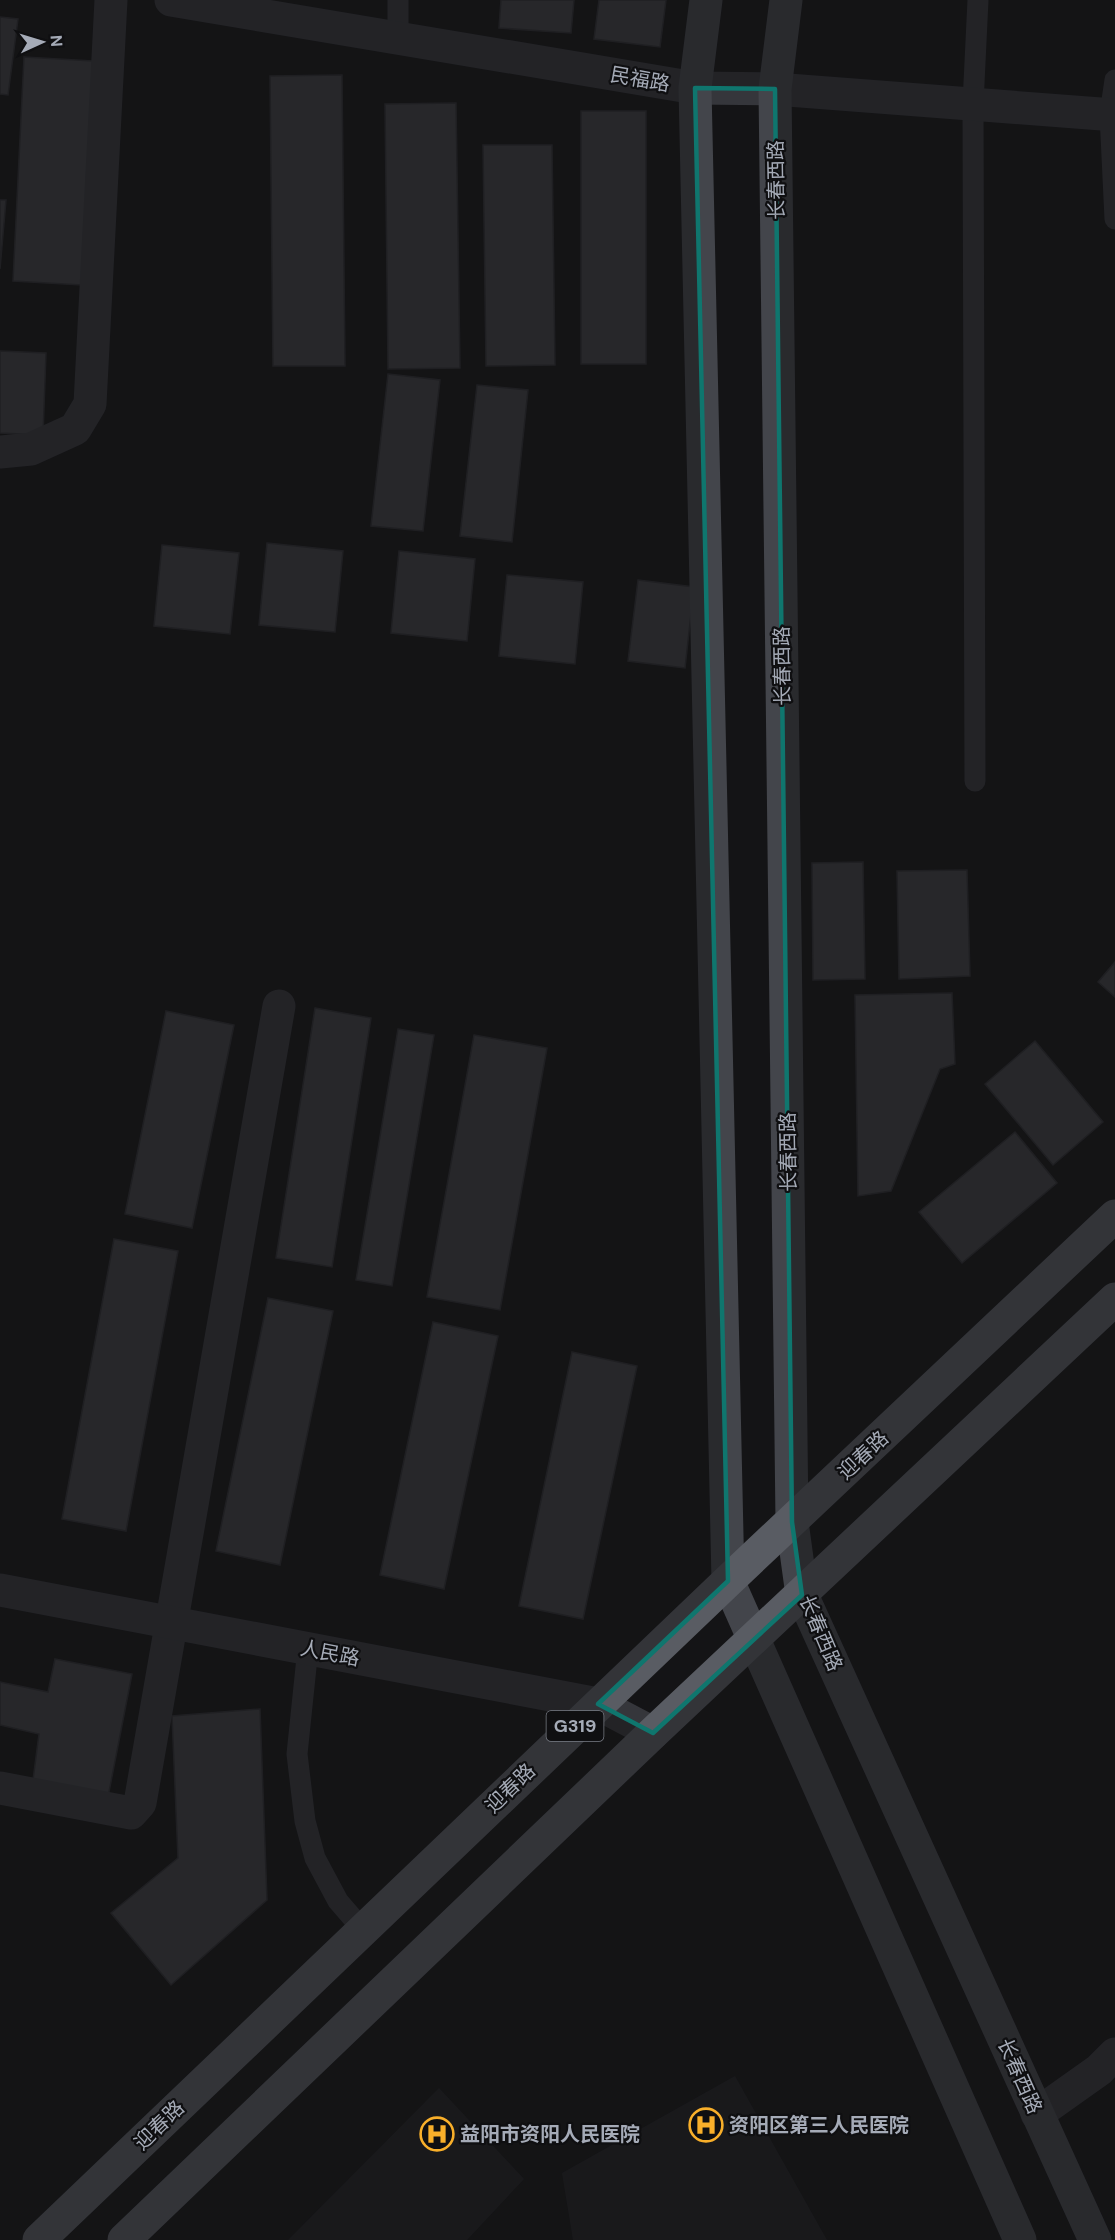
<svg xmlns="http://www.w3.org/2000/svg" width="1115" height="2240" viewBox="0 0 1115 2240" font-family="'DM Sans','Noto Sans SC',sans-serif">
  <rect width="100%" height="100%" fill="#141416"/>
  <g fill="#202023">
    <path d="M735 2076 827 2240H573L562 2173Z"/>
    <path d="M439 2088 524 2179 467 2240H288Z"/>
  </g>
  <g fill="#3e3f43" stroke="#2e2e32" stroke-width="1.5">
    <path d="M501 0H574L571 33 499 28Z"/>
    <path d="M599 0H666L660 47 594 39Z"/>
    <path d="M0 17 18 19 8 95 0 94Z"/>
    <path d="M24 57 93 61 82 285 13 281Z"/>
    <path d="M342 75 345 366H273L270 76Z"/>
    <path d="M456 103 460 368 388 369 385 104Z"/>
    <rect x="581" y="111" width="65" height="253"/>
    <path d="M483 145H552L555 365 486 366Z"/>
    <path d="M0 200H6L0 269Z"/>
    <path d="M0 351 46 353 43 435 0 433Z"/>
    <path d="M388 374 440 380 423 531 371 526Z"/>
    <path d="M477 385 528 390 512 542 460 536Z"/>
    <path d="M267 543 343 551 335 632 259 625Z"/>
    <path d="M162 545 239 553 230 634 154 626Z"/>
    <path d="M399 551 475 559 467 641 391 633Z"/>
    <path d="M507 575 583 582 575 664 499 656Z"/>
    <path d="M638 580 694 587 685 668 628 661Z"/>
    <path d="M863 862 865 979 813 980 812 863Z"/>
    <path d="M967 870 970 976 899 979 897 871Z"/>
    <path d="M1115 962V997L1098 982Z"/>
    <path d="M952 993 955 1064 940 1069 891 1191 858 1196 855 995Z"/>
    <path d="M315 1008 371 1018 332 1267 276 1258Z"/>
    <path d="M166 1011 234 1025 192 1228 125 1214Z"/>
    <path d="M398 1029 434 1035 392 1286 356 1280Z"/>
    <path d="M474 1035 547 1048 500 1310 427 1297Z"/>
    <path d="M1035 1041 1103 1122 1053 1165 985 1084Z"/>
    <path d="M1015 1132 1057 1183 962 1263 919 1212Z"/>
    <path d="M114 1239 178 1251 126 1531 62 1519Z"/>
    <path d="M268 1298 333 1311 280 1565 216 1551Z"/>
    <path d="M433 1322 498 1336 444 1589 380 1575Z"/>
    <path d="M572 1352 637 1366 583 1619 519 1606Z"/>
    <path d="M55 1659 132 1674 108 1797 33 1780 39 1734 0 1725V1682L48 1692Z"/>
    <path d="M260 1709 267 1900 171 1985 111 1913 178 1858 172 1716Z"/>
  </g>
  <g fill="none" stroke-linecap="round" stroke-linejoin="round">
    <g stroke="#35363b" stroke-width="21">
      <path d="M398 0V38"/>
      <path d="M1115 80 1110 114 1115 219"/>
      <path d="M975 781 973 104 978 0"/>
      <path d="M308 1648 297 1754 305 1821 315 1858 338 1901 363 1930"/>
    </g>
    <g stroke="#35363b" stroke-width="33">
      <path d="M0 452 31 449 75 429 90 404 111 0"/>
      <path d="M0 1788 131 1813 140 1803 279 1006"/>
      <path d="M1037 2114 1099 2070 1115 2054"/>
    </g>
    <g stroke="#35363b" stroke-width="33">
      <path d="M171 0 695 88 775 89 1115 115"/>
      <path d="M0 1590 598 1704 653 1733"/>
    </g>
    <g stroke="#43454b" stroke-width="33">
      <path d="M706 0 695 88 728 1581 1020 2240"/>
      <path d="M786 0 775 89 792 1522 802 1595 1095 2240"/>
    </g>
    <g stroke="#595c63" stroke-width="33">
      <path d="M39 2240 728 1581 1115 1216"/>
      <path d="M124 2240 653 1733 1115 1299"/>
    </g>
  </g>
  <path d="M0 0H1115V2240H0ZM695 88 775 89 792 1522 802 1595 653 1733 598 1704 728 1581Z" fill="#141416" fill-opacity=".55" fill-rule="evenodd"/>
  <path fill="none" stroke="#0f766e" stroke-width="4.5" stroke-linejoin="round" d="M695 88 775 89 792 1522 802 1595 653 1733 598 1704 728 1581Z"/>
  <defs>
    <symbol id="hospital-ring" viewBox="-11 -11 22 22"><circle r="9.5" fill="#0f0f11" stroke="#f8af2a" stroke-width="1.5"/><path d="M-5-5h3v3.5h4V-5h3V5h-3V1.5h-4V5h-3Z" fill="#f8af2a"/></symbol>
  </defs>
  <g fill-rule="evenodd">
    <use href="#hospital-ring" x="687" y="2106" width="38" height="38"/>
    <use href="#hospital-ring" x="418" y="2115" width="38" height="38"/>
  </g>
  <g text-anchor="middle" stroke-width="4.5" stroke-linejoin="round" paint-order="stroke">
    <rect fill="#0f0f11" stroke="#787c85" stroke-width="1.5" x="546.5" y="1711" width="57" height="30" rx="4.5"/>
    <g font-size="18" font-weight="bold" fill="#a5abb7">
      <text x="575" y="1732">G319</text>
    </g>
    <g font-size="20" fill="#a5abb7" stroke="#0f0f11">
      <text transform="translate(640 79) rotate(10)" y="7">民福路</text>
      <text transform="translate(776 180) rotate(-91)" y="7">长春西路</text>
      <text transform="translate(782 666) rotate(-91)" y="7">长春西路</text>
      <text transform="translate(788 1152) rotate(-91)" y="7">长春西路</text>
      <text transform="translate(863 1455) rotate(-43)" y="7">迎春路</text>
      <text transform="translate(821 1633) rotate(67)" y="7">长春西路</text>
      <text transform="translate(330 1653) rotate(11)" y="7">人民路</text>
      <text transform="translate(510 1788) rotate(-44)" y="7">迎春路</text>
      <text transform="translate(1020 2076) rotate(66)" y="7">长春西路</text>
      <text transform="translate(159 2125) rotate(-44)" y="7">迎春路</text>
    </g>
    <g font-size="20" font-weight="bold" fill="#a5abb7" stroke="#0f0f11" text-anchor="start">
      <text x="729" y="2132">资阳区第三人民医院</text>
      <text x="460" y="2141">益阳市资阳人民医院</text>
    </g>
  </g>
  <g transform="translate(42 42) rotate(86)" stroke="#0f0f11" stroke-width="4.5" paint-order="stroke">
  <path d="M0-4.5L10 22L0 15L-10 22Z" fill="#a5abb7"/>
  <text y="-9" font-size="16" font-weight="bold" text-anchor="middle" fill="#a5abb7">N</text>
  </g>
</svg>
